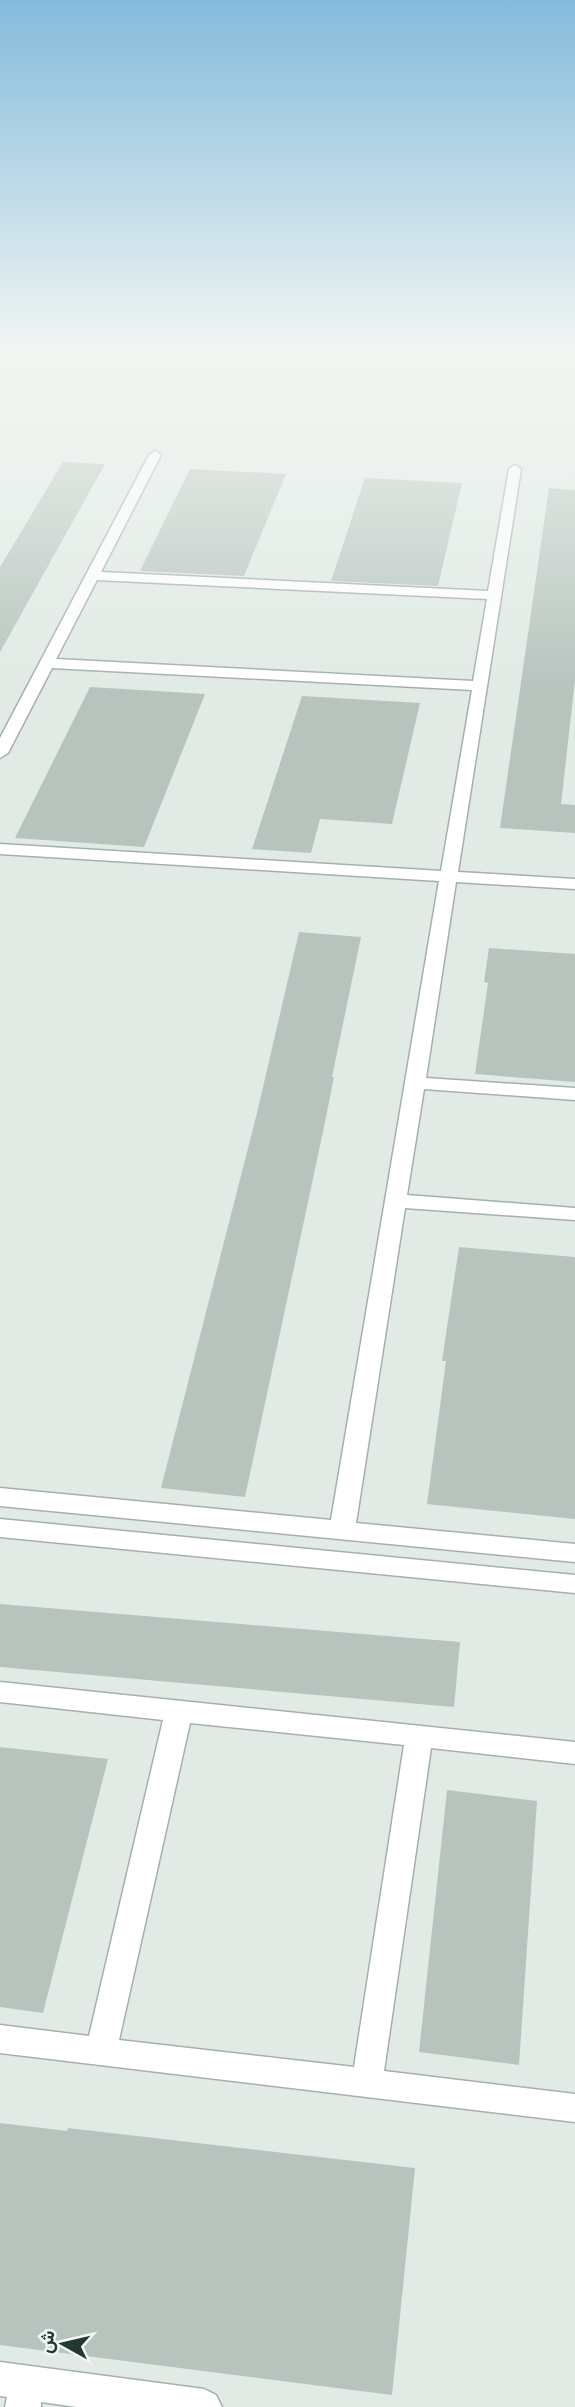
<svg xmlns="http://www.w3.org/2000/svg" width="575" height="2407" viewBox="0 0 575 2407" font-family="Signika,Vazirmatn,sans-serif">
  <rect width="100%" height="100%" fill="#e1eae5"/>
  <g fill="#b7c4be">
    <path d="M63 462 105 464 0 652V567Z"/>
    <path d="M190 469 286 474 244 576 140 571Z"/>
    <path d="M365 478 462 483 438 586 331 581Z"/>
    <path d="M549 488 575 490V680L561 804 575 805V833L500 828Z"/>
    <path d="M90 687 205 694 144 847 15 838Z"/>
    <path d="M302 696 420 703 392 824 320 819 311 853 252 849Z"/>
    <path d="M299 932 361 937 332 1077H334L324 1127 245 1497 161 1488 257 1113Z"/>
    <path d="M489 948 575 954V1082L475 1074 488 983 484 982Z"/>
    <path d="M459 1247 575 1257V1519L427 1504 446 1361H442Z"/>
    <path d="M0 1604 460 1642 454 1707 0 1667Z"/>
    <path d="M0 1747 108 1759 43 2013 0 2007Z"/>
    <path d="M447 1790 537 1801 519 2065 419 2052Z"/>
    <path d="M0 2123 67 2131 68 2128 415 2168 392 2395 0 2345Z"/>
  </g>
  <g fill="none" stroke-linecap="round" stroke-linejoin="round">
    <defs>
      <g id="minor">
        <path d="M155 451 161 455 101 572 488 591 509 469 515 465 521 469 458 872 575 879V889L456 882 426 1078 575 1088V1100L424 1089 407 1195 575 1208V1220L405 1208 356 1523 575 1544V1562L0 1506V1488L331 1520 439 881 0 854V844L441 871 472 690 52 668 8 753 0 758V738L149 455ZM97 580 487 599 473 681 56 659Z"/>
        <path d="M0 1519 575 1575V1593L0 1537Z"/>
        <path d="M0 1682 575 1742V1764L431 1748 384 2071 575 2094V2122L0 2053V2025L89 2036 163 1720 0 1702ZM190 1723 404 1745 354 2067 119 2040Z"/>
        <path d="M0 2362 204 2389 216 2395 222 2407H77L41 2402V2407H5L7 2397 0 2396Z"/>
      </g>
    </defs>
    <use href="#minor" stroke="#a4b1ab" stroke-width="3"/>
    <use href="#minor" fill="#fff" fill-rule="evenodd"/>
  </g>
  <linearGradient id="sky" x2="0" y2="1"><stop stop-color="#84bbdc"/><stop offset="0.51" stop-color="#f2f6f3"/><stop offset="1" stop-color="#f2f6f3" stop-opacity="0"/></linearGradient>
  <rect width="575" height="691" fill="url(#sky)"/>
  <g transform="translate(63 2344) rotate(278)" stroke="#f1f7f3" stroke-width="5" paint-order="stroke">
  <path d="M0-5L12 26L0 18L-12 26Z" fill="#233831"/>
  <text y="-10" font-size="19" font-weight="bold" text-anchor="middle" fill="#233831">ش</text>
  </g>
</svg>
